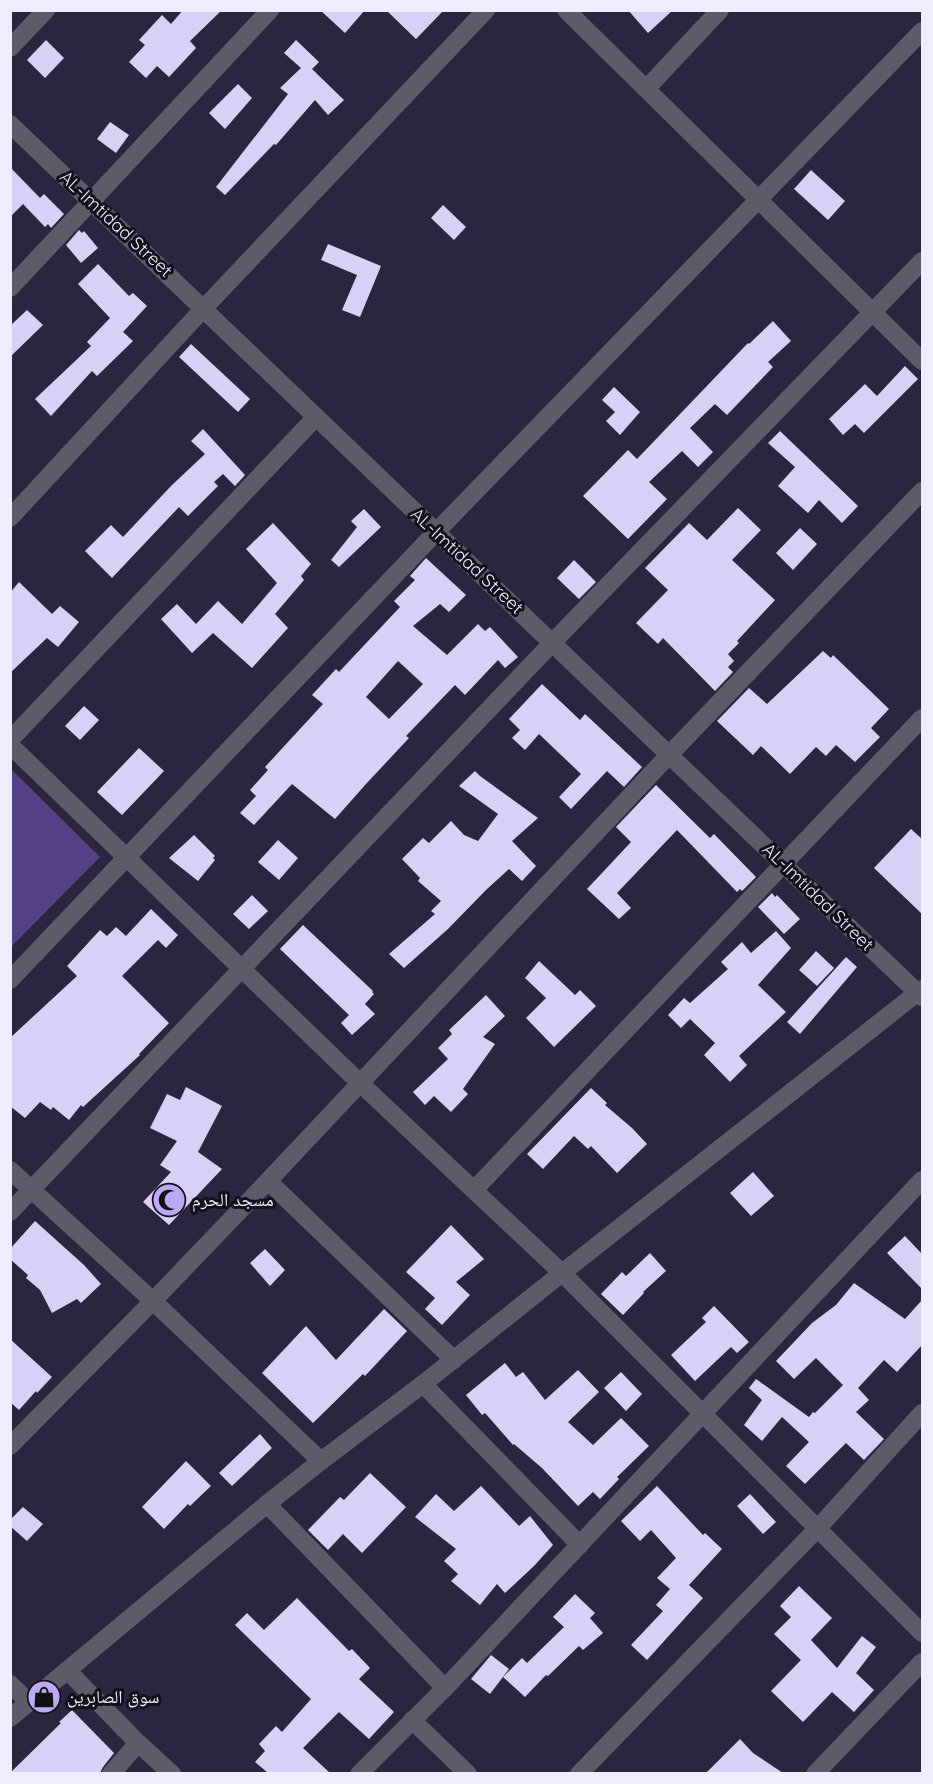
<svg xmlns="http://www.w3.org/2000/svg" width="933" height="1784" viewBox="0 0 933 1784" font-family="Quicksand,'Noto Naskh Arabic',sans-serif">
  <rect width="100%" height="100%" fill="#2b253f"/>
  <path fill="#534085" d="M11 769 100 857 11 947H10Z"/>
  <g fill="#d8d1f5" fill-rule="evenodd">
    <path d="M183 10H222L190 41 196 48 169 77 157 66 146 78 129 62 145 45 139 40 162 15 171 24Z"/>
    <path d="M320 10H365L345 33Z"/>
    <path d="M386 10H444L416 39Z"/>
    <path d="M628 10H673L648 33Z"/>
    <path d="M46 40 64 58 45 78 27 60Z"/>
    <path d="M296 40 319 62 312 69 344 100 328 115 315 100 276 145 274 144 225 195 216 187 288 94 280 88 301 68 284 53Z"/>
    <path d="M238 84 252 98 225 129 209 113Z"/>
    <path d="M110 122 129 135 116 153 97 139Z"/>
    <path d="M10 167 40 198 44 194 64 214 51 228 48 224 45 227 23 204 10 217Z"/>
    <path d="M811 170 845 201 828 220 794 189Z"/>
    <path d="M443 205 466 227 454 240 431 218Z"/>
    <path d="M79 230 82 233 84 231 98 248 81 263 66 245Z"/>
    <path d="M328 244 381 266 360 317 342 310 357 275 321 260Z"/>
    <path d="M98 264 129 296 133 293 147 306 123 332 133 341 97 376 92 371 51 416 35 399 91 346 87 342 110 318 78 284Z"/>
    <path d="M27 310 43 325 10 357V326Z"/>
    <path d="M773 321 791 341 768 362 773 367 727 415 715 404 690 428 713 452 698 467 682 451 649 482 667 499 628 539 583 496 628 450 637 459 748 343 749 344Z"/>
    <path d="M191 344 250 399 238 412 179 357Z"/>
    <path d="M905 366 918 379 864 433 855 424 843 435 829 419 865 384 877 396Z"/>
    <path d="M614 387 640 412 620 435 606 421 615 412 602 400Z"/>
    <path d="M203 429 245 475 235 486 223 474 214 482 218 486 188 516 179 507 112 578 85 551 111 525 123 537 171 486 205 454 191 441Z"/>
    <path d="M780 431 858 506 842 523 819 500 808 513 778 486 795 467 768 443Z"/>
    <path d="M738 508 761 530 732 560 775 600 737 641 739 643 728 654 734 661 728 667 733 672 715 691 663 638 658 644 636 623 668 590 645 568 689 523 707 540Z"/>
    <path d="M364 509 381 527 339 567 331 560 357 527 351 521Z"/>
    <path d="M273 523 311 564 301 576 304 580 275 614 288 628 252 668 213 633 192 653 161 619 177 604 196 624 218 601 242 624 277 583 246 549Z"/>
    <path d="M800 528 817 544 793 570 776 553Z"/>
    <path d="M426 558 466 595 449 612 440 604 413 626 447 655 478 624 485 631 490 627 518 657 505 668 498 660 465 695 455 685 406 736 409 738 366 784 335 819 292 784 254 825 240 813 256 796 250 790 268 770 265 767 323 704 312 695 336 669 339 672 400 607 394 601 415 580 410 576ZM398 661 423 684 389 719 366 697Z"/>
    <path d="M574 560 596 582 579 599 557 578Z"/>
    <path d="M19 582 52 614 60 606 79 622 58 647 47 638 10 673V593Z"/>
    <path d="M823 651 831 658 833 655 889 709 871 728 880 737 855 762 836 745 826 756 816 747 790 774 761 746 753 755 717 721 749 688 767 704Z"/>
    <path d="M542 684 580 720 585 714 642 767 624 787 607 771 571 809 559 797 581 774 539 734 525 750 512 738 520 730 509 719Z"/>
    <path d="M84 706 99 720 80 740 65 726Z"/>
    <path d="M139 748 164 771 122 815 97 792Z"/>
    <path d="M475 771 480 776 538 818 512 841 536 866 522 881 509 869 486 890 448 929 404 968 389 954 435 914 431 911 441 901 418 881 420 878 402 859 423 838 429 843 451 821 464 835 478 841 498 814 459 786Z"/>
    <path d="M656 785 710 838 714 834 756 877 742 891 740 889 737 892 677 830 617 893 631 908 619 919 587 889 631 842 616 827Z"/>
    <path d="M911 829 922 839V914L874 868Z"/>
    <path d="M194 835 215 856 213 858 215 860 198 881 169 858Z"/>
    <path d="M278 840 298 858 279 880 258 862Z"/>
    <path d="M772 893 775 897 777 895 800 919 784 934 758 907Z"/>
    <path d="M252 895 268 911 249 929 233 914Z"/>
    <path d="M151 909 178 935 166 948 158 940 122 976 169 1023 139 1054 140 1055 83 1107 81 1105 69 1120 53 1107 51 1110 40 1102 25 1118 10 1106V1038L77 976 67 966 100 930 107 936 116 927 126 936Z"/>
    <path d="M303 925 373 991 372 992 374 994 365 1004 375 1014 352 1035 341 1023 349 1015 280 949Z"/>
    <path d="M776 931 791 948 758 985 786 1012 739 1056 747 1065 730 1082 704 1055 715 1043 690 1019 681 1028 668 1015 684 998 690 1003 728 969 721 962 742 942 751 953Z"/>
    <path d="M816 951 834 968 817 986 799 970Z"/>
    <path d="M846 957 857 967 800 1034 787 1022Z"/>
    <path d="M539 961 575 995 580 990 596 1006 554 1047 526 1018 546 998 525 978Z"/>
    <path d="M486 995 505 1016 483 1037 495 1044 463 1089 468 1094 451 1112 434 1096 425 1105 413 1092 448 1059 438 1048 452 1034 449 1030Z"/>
    <path d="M186 1087 222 1106 198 1152 222 1169 169 1225 143 1202 171 1172 160 1165 177 1141 150 1128 167 1094 180 1100Z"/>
    <path d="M591 1088 607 1103 605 1105 632 1128 647 1144 617 1173 591 1146 588 1149 574 1136 543 1169 527 1154Z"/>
    <path d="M753 1172 774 1196 751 1216 730 1193Z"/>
    <path d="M35 1221 84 1265 101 1284 81 1303 77 1299 52 1313 40 1290 26 1278 28 1275 10 1259V1249Z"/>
    <path d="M451 1225 484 1259 456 1282 470 1295 442 1325 425 1309 435 1298 406 1272Z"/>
    <path d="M905 1236 922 1254V1289L887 1253Z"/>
    <path d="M265 1249 285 1270 270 1286 250 1263Z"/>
    <path d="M650 1253 666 1271 643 1292 644 1293 623 1315 601 1294 622 1272 626 1276Z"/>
    <path d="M854 1283 905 1319 922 1300V1345L897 1372 884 1360 858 1388 869 1400 856 1412 884 1439 864 1460 846 1443 805 1484 786 1466 809 1442 782 1417 762 1441 744 1425 762 1400 749 1388 756 1379 809 1417 813 1412 815 1413 843 1385 816 1358 794 1379 776 1361 812 1323 836 1305Z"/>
    <path d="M714 1306 749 1342 737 1353 731 1347 695 1381 671 1355 706 1322 702 1318Z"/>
    <path d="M384 1309 407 1331 365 1376 363 1374 313 1423 262 1373 306 1326 336 1360Z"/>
    <path d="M10 1339 52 1377 37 1393 36 1391 19 1410 10 1402Z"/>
    <path d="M505 1363 516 1377 523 1372 545 1400 578 1370 599 1392 568 1422 593 1445 621 1418 649 1446 617 1477 619 1479 600 1499 593 1492 578 1506 542 1468 514 1444 513 1445 485 1413 482 1415 466 1395Z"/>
    <path d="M621 1372 642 1394 626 1411 604 1388Z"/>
    <path d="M260 1434 272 1448 232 1486 219 1473Z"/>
    <path d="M186 1461 211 1486 190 1506 188 1504 164 1529 142 1507Z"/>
    <path d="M370 1473 406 1507 362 1553 343 1534 328 1550 308 1530 340 1497 344 1500Z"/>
    <path d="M481 1486 519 1526 530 1516 553 1545 534 1566 505 1593 497 1584 480 1605 451 1581 458 1574 444 1561 456 1549 415 1517 436 1494 454 1511Z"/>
    <path d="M657 1486 703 1535 705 1533 722 1549 689 1585 703 1598 647 1660 631 1645 663 1611 656 1605 670 1589 657 1578 676 1558 651 1530 640 1541 621 1521Z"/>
    <path d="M750 1494 776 1522 763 1534 737 1506Z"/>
    <path d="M23 1507 43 1524 27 1541 10 1526V1520Z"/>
    <path d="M799 1586 832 1618 811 1640 837 1668 862 1636 876 1647 856 1673 874 1690 854 1712 832 1692 803 1722 771 1691 801 1660 774 1634 791 1617 780 1606Z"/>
    <path d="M575 1594 595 1613 590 1618 603 1633 583 1650 579 1646 548 1676 546 1675 525 1697 503 1677 522 1658 527 1663 564 1627 553 1617Z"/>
    <path d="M297 1598 349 1651 352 1649 370 1668 359 1679 394 1712 369 1739 339 1712 303 1748 330 1773H268L255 1762 265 1751 259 1744 276 1726 282 1732 311 1699 235 1625 247 1613 264 1630Z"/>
    <path d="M491 1655 509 1669 490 1694 471 1679Z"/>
    <path d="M72 1710 114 1753 103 1767 100 1773H10L61 1723 59 1722Z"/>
    <path d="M740 1739 753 1753 783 1773H706Z"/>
  </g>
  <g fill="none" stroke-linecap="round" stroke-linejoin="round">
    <g stroke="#5d5b68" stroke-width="18">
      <path d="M566 10 922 361"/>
      <path d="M10 48 46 10"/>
      <path d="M646 89 720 10"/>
      <path d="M10 124 922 997"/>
      <path d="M10 288 270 10"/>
      <path d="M10 518 204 308 486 10"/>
      <path d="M10 740 316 417"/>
      <path d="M10 745 361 1084 562 1273 922 1633"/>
      <path d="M10 980 436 532 922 31"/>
      <path d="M10 1170 153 1301 321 1461"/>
      <path d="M268 1181 454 1360"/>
      <path d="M474 1190 922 718"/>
      <path d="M10 1212 553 642 922 261"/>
      <path d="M423 1384 580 1545"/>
      <path d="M10 1446 153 1301 268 1181 669 755 922 491"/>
      <path d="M267 1504 445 1688"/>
      <path d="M67 1670 138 1743"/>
      <path d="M10 1684 29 1702"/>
      <path d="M10 1718 267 1504 321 1461 423 1384 562 1273 922 989"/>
      <path d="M412 1720 468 1774"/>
      <path d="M111 1774 138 1743 172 1774"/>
      <path d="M359 1774 445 1688 922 1180"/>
      <path d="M579 1774 818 1528 922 1413"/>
      <path d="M815 1774 922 1662"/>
    </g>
  </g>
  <defs>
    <symbol id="mosque-disc" viewBox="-11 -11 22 22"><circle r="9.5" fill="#bbaaf6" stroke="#13101c"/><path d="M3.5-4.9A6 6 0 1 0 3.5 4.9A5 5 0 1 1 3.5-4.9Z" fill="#111"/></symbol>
    <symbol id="shop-disc" viewBox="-11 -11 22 22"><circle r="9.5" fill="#bbaaf6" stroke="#13101c"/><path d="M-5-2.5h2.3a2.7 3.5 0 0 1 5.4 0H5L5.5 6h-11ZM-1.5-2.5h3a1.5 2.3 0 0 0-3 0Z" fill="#111"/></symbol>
  </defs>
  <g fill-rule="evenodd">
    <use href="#mosque-disc" x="150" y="1181" width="38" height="38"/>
    <use href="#shop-disc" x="25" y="1678" width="38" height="38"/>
  </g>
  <g text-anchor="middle" stroke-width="6" stroke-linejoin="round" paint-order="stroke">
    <g font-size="18" fill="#efecfd" stroke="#13101c">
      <text transform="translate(116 224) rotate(43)" y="6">AL-Imtidad Street</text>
      <text transform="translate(467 561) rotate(43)" y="6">AL-Imtidad Street</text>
      <text transform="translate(818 897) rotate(44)" y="6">AL-Imtidad Street</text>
    </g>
    <g font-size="18" fill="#efecfd" stroke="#13101c" text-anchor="start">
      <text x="192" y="1206">مسجد الحرم</text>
      <text x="67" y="1703">سوق الصابرين</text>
    </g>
  </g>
  <rect width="933" height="1784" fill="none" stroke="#efecfd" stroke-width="24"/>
</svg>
